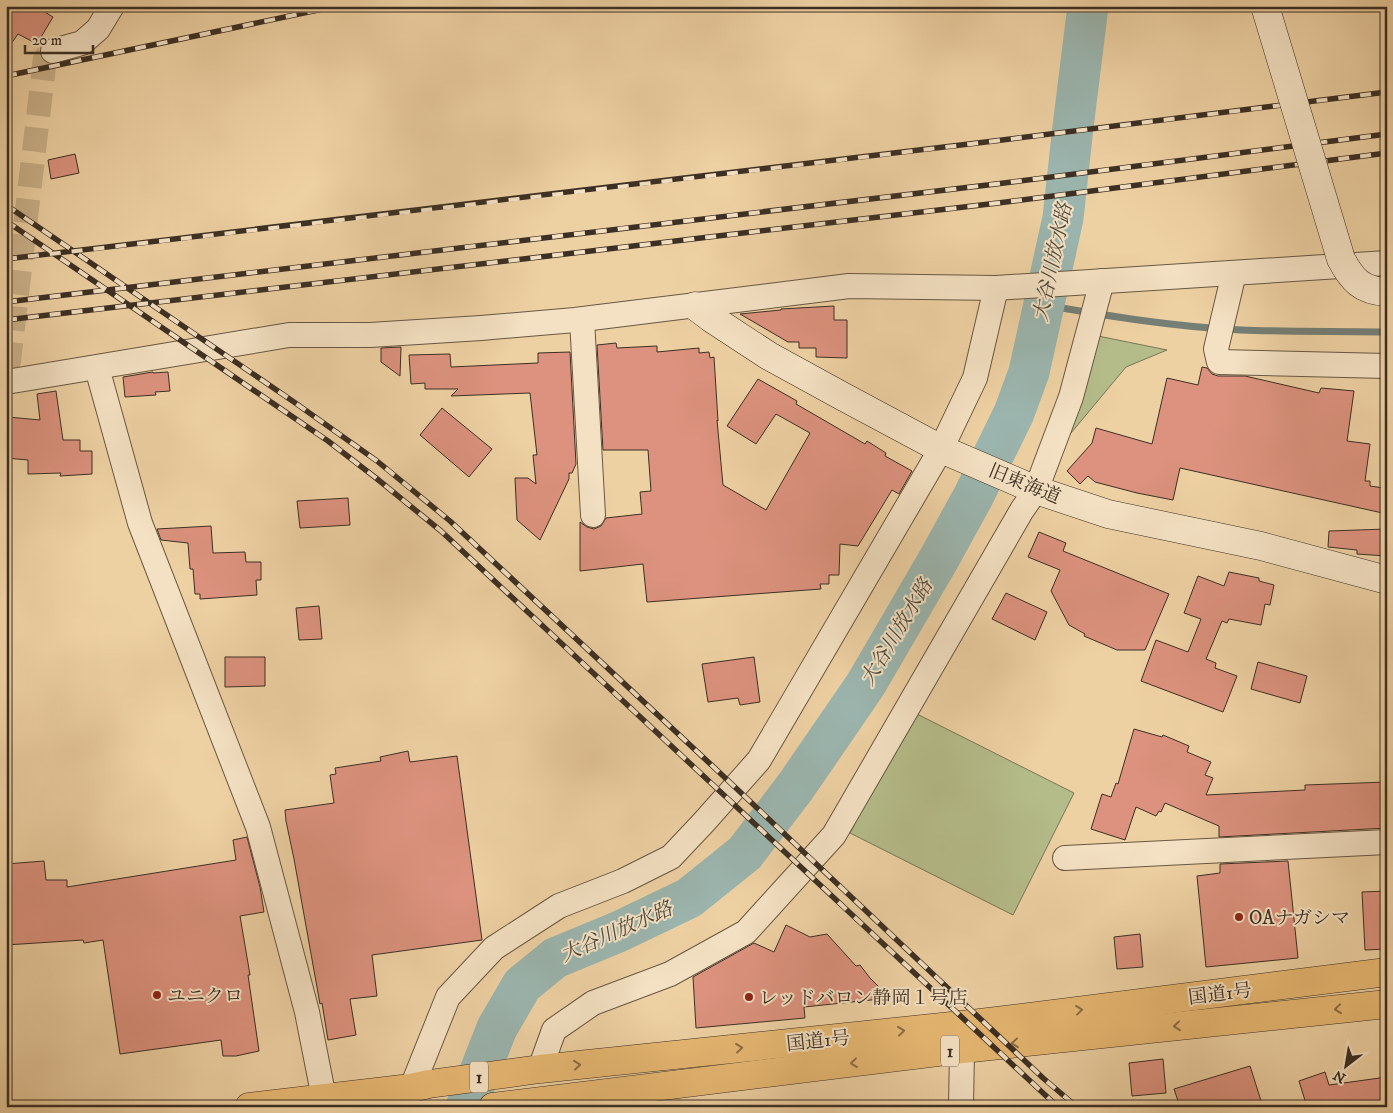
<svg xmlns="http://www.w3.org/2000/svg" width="1393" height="1113" viewBox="0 0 1393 1113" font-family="'IM FELL DW Pica','Noto Serif JP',serif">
  <rect width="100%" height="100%" fill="#eed1a3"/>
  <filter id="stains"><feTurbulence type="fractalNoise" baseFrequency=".004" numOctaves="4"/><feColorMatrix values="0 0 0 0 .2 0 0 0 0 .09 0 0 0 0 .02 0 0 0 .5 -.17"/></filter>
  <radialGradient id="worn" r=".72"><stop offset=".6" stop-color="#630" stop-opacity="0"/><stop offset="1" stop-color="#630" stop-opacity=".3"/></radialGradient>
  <g fill="#b4bc89" stroke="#787656">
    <path d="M1098 336 1167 350 1126 367 1061 445Z"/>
    <path d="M911 711 1074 793 1013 915 850 833Z"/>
  </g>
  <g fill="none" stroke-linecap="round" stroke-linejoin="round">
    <path stroke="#757f76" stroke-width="7" d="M1044 305C1109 316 1175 327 1241 330 1290 332 1338 331 1387 332"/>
    <path stroke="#9bb5ae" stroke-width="41" d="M466 1107 497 1028 522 985 555 958 618 932 689 898 745 853 796 786 866 684 940 557 974 495 1014 413 1029 372 1063 218 1073 127 1088 6"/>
  </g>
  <g fill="#dc927e" stroke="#3c2f23">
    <path d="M6 6H35L53 17 37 44 18 34 6 51Z"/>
    <path d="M75 154 79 173 51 179 48 160Z"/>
    <path d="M834 306V320H847V358L816 357V348H799V342H788L740 314 781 310V309Z"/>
    <path d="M616 343 617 348 657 346V352L699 348V353L709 352 710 358 714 357 718 421 717 420 723 485 766 510 810 433 776 414 756 444 727 426 758 379 797 401 796 404 865 444 867 441 886 453 885 456 912 471 899 494 892 490 858 546 840 544 839 575H829V584H820L821 589 647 602 643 564 580 571V522L587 527 594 529 601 526 606 518 642 514 640 492 651 491 648 450H603L597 345Z"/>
    <path d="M401 347 400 376 381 362V348Z"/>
    <path d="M570 352 576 464 572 473H569V479L540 540 517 520 515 478H528L536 484 533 455H537L530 393 451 396 458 389H425V383L411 384 409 355 450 354 451 367 538 363V353Z"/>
    <path d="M1202 367 1207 368 1212 374 1218 376H1245L1319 393 1321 388 1354 391 1347 441 1370 444 1365 481H1370V486L1384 488V491H1387V514L1180 468 1173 500 1137 493 1095 482 1088 476 1080 484 1067 471 1092 443 1096 428 1152 444 1167 378 1198 385Z"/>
    <path d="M153 372V373L168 372 170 391 155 392 156 395 125 397 123 377Z"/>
    <path d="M56 391 63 440H80V451H92V474L60 476 61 473 28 474V460L6 458 8 417 40 420 37 394Z"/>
    <path d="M442 408 492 449 469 477 420 435Z"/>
    <path d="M348 498 350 525 300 528 297 501Z"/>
    <path d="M211 526 213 553 245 552 246 562H261V580H256L257 595 200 599V594H195L193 569H190L188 543 161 540 157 529Z"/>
    <path d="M1387 529V556L1357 554V550L1328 547 1329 531Z"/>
    <path d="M1039 532 1066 543 1063 551 1169 594 1145 650H1117L1084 636 1085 634 1069 625 1051 591 1060 570 1028 557Z"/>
    <path d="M1229 572 1259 578V581L1274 585 1270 605 1265 604 1261 625 1229 619 1227 623 1222 621 1206 659 1216 663 1215 668 1237 676 1223 712 1141 681 1156 640 1188 652 1201 619 1184 613 1198 576 1224 586Z"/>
    <path d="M1006 593 1047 612 1035 640 992 619Z"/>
    <path d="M319 606 322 639 299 640 296 608Z"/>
    <path d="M225 657H265V686L225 687Z"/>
    <path d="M754 657 760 702 740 705 738 698 708 702 702 664Z"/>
    <path d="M1258 662 1307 676 1300 703 1251 689Z"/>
    <path d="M1134 729 1162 737 1163 735 1189 746 1187 752 1211 762 1205 775 1213 778 1206 795 1305 790V785L1387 782V828L1219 837V826L1165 803 1161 812 1159 811 1156 816 1136 807 1125 840 1091 829 1102 794 1111 797 1116 783 1118 784Z"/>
    <path d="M408 751 410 762 457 756 482 940 372 955 377 996 350 999 356 1035 328 1040 322 1003 320 1004 294 859 286 821 285 810 334 803 330 775 336 774 335 768 381 761 380 757Z"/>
    <path d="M247 837 260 887 264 912 240 916 250 975H248L259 1051 236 1056H223L221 1040 120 1054 103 940 84 943 83 940 6 945V864L44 861 46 880H67V887L236 860 233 840Z"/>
    <path d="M1288 861 1298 958 1206 967 1197 876 1220 873V864Z"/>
    <path d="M1387 891V949L1365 950 1362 892Z"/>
    <path d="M786 925 810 937 827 934 856 966 860 965 870 978 890 998 804 1007 805 1018 696 1028 693 977 754 943 774 952Z"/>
    <path d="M1140 934 1143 967 1117 969 1114 937Z"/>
    <path d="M1163 1059 1166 1093 1132 1096 1129 1063Z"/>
    <path d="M1250 1066 1263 1107H1180L1174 1089Z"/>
    <path d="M1325 1072 1329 1085 1387 1077V1107H1307L1299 1081Z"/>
  </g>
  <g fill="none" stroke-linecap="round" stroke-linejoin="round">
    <path stroke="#cab189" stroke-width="24" stroke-dasharray="24 12" stroke-linecap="butt" d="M6 365 9 361 45 58 53 51"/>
    <defs>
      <g id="street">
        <path d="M53 51 82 43 98 29 112 6"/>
        <path d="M1234 273 1216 349 1219 362 1387 366"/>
        <path d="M582 320 593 515"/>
        <path d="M97 368 140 523 258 827 307 1012 324 1098"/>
        <path d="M6 382 289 335H370L481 328 575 320 849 286 996 288 1387 263"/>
        <path d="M1065 858 1387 842"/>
        <path d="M540 1069 554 1030 593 1003 670 974 746 932 834 835 1022 510 1036 490 1071 397 1102 281"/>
        <path d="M404 1107 448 997 494 948 559 906 623 881 671 857 704 822 759 760 941 449 975 378 996 288"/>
        <path d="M961 1107 962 1049"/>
      </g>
      <path id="secondary" d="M695 306 711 318 769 356 842 396 941 449 1036 490 1108 514 1261 546 1387 580"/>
      <g id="highway">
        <path d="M249 1107 411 1088 429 1084 540 1069 980 1023 1387 972"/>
        <path d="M493 1107 962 1049 1387 1004"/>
      </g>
    </defs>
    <use href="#street" stroke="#685843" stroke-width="26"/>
    <use href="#secondary" stroke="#3c2f23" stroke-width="29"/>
    <use href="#highway" stroke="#3c2f23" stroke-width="29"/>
    <use href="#street" stroke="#f4e1c3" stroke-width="24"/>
    <use href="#secondary" stroke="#f4e1c3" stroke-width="28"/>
    <use href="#highway" stroke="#e7b872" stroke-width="28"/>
    <defs>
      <g id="rail">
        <path d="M6 76 337 6"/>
        <path d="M6 205 294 402 377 461 450 521 720 773 1043 1078 1077 1107"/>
        <path d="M6 221 328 441 376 478 441 531 1058 1107"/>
        <path d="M6 259C467 206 927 150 1387 92"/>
        <path d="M6 302 996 184 1387 134"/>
        <path d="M6 320 998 203 1387 153"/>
      </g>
    </defs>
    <use href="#rail" stroke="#3c2f23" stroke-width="5.5"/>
    <use href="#rail" stroke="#f4e1c3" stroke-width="4" stroke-dasharray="11" stroke-linecap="butt"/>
    <defs>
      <path id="secondary-bridge" d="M1265 6 1341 259C1352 280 1362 291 1387 292"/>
    </defs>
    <use href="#secondary-bridge" stroke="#3c2f23" stroke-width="29" stroke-linecap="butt"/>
    <use href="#secondary-bridge" stroke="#f4e1c3" stroke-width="28"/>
  </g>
  <defs><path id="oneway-chevron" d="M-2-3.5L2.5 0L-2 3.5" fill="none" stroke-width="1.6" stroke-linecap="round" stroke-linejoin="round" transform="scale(1.25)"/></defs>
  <g stroke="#896d47">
    <use href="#oneway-chevron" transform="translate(1338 1009) rotate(174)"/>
    <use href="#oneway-chevron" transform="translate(1079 1010) rotate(-7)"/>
    <use href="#oneway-chevron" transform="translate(1177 1026) rotate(174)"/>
    <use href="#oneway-chevron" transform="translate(901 1031) rotate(-6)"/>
    <use href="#oneway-chevron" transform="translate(1015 1043) rotate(174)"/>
    <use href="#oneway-chevron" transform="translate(739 1048) rotate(-6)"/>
    <use href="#oneway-chevron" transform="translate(854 1063) rotate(173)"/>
    <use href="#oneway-chevron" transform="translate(577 1065) rotate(-6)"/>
  </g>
  <g fill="#8f2418" stroke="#f4e1c3" stroke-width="2">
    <circle cx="1239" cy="917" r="5"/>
    <circle cx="157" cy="995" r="5"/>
    <circle cx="749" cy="997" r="5"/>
  </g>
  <g text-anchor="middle" stroke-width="4" stroke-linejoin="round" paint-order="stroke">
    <g fill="#f4e1c3" stroke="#736453" stroke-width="1">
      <rect x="941" y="1035.5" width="18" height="31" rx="4"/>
      <rect x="470" y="1061.5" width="18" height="31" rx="4"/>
    </g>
    <g font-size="18" font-weight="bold" fill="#3c2f23">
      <text x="950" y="1057">1</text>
      <text x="479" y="1083">1</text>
    </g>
    <g font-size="19" fill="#3c2f23" stroke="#f4e1c3">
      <text transform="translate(1025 483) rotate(22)" y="7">旧東海道</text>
      <text transform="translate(1220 993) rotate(-7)" y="7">国道1号</text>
      <text transform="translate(818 1040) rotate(-6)" y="7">国道1号</text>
    </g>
    <g font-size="19" fill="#3c2f23" stroke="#f4e1c3" text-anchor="start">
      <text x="1249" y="924">OAナガシマ</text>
      <text x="167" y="1002">ユニクロ</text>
      <text x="759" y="1004">レッドバロン静岡１号店</text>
    </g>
    <g font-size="20" font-style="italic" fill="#4f4a3f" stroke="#f4e1c3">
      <text transform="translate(1052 262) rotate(-78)" y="7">大谷川放水路</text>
      <text transform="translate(896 632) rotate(-59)" y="7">大谷川放水路</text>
      <text transform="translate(616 931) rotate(-24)" y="7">大谷川放水路</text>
    </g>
  </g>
  <rect width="1393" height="1113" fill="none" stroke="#eed1a3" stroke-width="25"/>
  <rect x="8" y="8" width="1378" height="1098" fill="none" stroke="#3c2f23" stroke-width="2.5"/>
  <rect x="12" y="12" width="1368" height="1088" fill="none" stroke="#3c2f23"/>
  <g transform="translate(1346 1066) rotate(211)" stroke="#f4e1c3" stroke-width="4" paint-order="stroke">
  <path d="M0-4L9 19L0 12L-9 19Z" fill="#3c2f23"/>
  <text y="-8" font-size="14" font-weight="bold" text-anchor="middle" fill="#3c2f23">N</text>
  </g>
  <path d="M25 45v8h68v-8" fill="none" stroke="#3c2f23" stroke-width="2.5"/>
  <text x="32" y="45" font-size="15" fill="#3c2f23" stroke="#f4e1c3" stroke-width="4" paint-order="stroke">20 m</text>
  <rect width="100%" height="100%" filter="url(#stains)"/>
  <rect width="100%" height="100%" fill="url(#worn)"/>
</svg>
